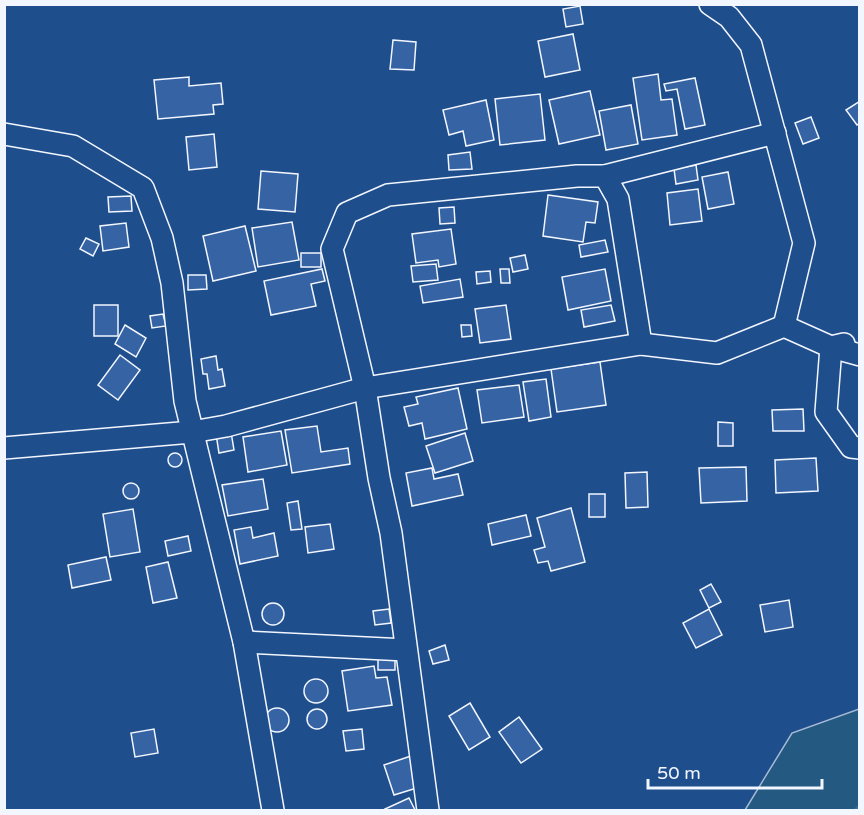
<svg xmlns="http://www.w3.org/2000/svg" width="864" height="815" viewBox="0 0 864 815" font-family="'Varela Round',sans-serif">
  <rect width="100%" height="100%" fill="#1f4e8c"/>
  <path fill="#245a82" stroke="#a8bbd7" stroke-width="1.5" d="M859 709V810H745L792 733Z"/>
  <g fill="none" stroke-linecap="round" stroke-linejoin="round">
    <path stroke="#3b69a3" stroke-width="7" d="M858 810 860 809"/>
  </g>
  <g fill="#3563a3" stroke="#f2f6ff" stroke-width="1.5">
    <path d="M580 6 583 24 566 27 563 9Z"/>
    <path d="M573 34 580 70 545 77 538 41Z"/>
    <path d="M393 40 416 42 414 70 390 69Z"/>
    <path d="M658 74 661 100 672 99 677 135 642 140 633 78Z"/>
    <path d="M189 77V86L221 83 223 104 213 105 214 114 158 119 154 80Z"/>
    <path d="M695 78 705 125 685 129 677 89 666 91 664 84Z"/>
    <path d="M590 91 600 135 559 144 549 100Z"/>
    <path d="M540 94 545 140 500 145 495 99Z"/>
    <path d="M486 100 494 140 466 146 463 131 449 135 443 110Z"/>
    <path d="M860 101V123L857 125 846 110Z"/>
    <path d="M631 105 638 144 606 150 599 111Z"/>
    <path d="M811 117 819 138 803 144 795 123Z"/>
    <path d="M214 134 217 167 189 170 186 137Z"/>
    <path d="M470 152 472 169 449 170 448 155Z"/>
    <path d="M696 165 698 180 676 184 674 169Z"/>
    <path d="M261 171 298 174 295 212 258 209Z"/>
    <path d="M728 172 734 204 708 209 702 177Z"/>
    <path d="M698 189 702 221 670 225 667 193Z"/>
    <path d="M548 195 598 202 595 223 586 222 583 242 543 236Z"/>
    <path d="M131 196 132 211 109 212 108 197Z"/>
    <path d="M454 207 455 223 440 224 439 208Z"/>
    <path d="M292 222 299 260 258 267 252 228Z"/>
    <path d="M126 223 129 247 103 251 100 226Z"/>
    <path d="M245 226 256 271 213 281 203 236Z"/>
    <path d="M451 229 456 264 439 267 438 260 416 263 412 234Z"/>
    <path d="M86 238 99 244 93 256 80 249Z"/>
    <path d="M605 240 608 252 581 257 579 245Z"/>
    <rect x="301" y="253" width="20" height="14"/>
    <path d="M525 255 528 269 513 272 510 258Z"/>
    <path d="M436 264 438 280 413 282 411 266Z"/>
    <path d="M322 269 325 281 311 284 316 306 271 315 264 281Z"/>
    <path d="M500 269H509L510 283H501Z"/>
    <path d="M605 269 611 301 568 310 562 277Z"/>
    <path d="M490 271 491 282 477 284 476 272Z"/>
    <path d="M188 275H206L207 289 188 290Z"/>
    <path d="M460 279 463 297 423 303 420 286Z"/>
    <rect x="94" y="305" width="24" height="31"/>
    <path d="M506 305 511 339 480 343 475 309Z"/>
    <path d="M611 305 615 321 584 327 581 310Z"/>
    <path d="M163 314 166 326 152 328 150 316Z"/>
    <path d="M125 325 146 338 136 357 115 344Z"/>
    <path d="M461 325H471L472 336 462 337Z"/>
    <path d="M120 355 140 370 118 400 98 385Z"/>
    <path d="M216 356 218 370 222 369 225 386 209 389 207 374H203L201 359Z"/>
    <path d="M600 362 606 405 557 412 551 369Z"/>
    <path d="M546 379 551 417 529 421 523 382Z"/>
    <path d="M519 385 524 417 482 423 477 390Z"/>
    <path d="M458 388 467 429 425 439 422 423 409 426 404 407 418 404 416 397Z"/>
    <path d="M803 409 804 431H773L772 410Z"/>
    <path d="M718 422 733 423V446H718Z"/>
    <path d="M317 426 321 452 348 448 350 464 292 473 285 430Z"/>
    <path d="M281 431 287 465 248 472 243 437Z"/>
    <path d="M231 432 234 450 219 453 216 434Z"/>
    <path d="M465 433 473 461 435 473 426 446Z"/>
    <circle cx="175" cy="460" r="7"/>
    <path d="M816 458 818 491 776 493 775 460Z"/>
    <path d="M746 467 747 501 701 503 699 468Z"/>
    <path d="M432 468 434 479 458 474 463 495 412 506 406 473Z"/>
    <path d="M647 472 648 507 626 508 625 473Z"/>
    <path d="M263 479 268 509 228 516 222 485Z"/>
    <circle cx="131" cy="491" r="8"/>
    <rect x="589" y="494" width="16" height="23"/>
    <path d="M298 501 302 529 291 530 287 503Z"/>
    <path d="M571 508 585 562 551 571 548 561 538 563 534 550 545 547 537 518Z"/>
    <path d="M133 509 140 552 110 557 103 514Z"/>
    <path d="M526 515 531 536 492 545 488 524Z"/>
    <path d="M330 524 334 549 308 553 305 527Z"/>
    <path d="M251 527 253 538 274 533 278 556 240 564 234 530Z"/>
    <path d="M188 536 191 551 168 556 165 541Z"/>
    <path d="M106 557 111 580 72 588 68 565Z"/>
    <path d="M168 562 177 598 153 603 146 567Z"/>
    <path d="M711 584 721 602 709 608 700 590Z"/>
    <path d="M789 600 793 627 765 632 760 605Z"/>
    <circle cx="273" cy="614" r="11"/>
    <path d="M389 609 391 623 375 625 373 611Z"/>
    <path d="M709 609 722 635 696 648 683 623Z"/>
    <path d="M445 645 449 660 433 664 429 651Z"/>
    <rect x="378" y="657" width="17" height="13"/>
    <path d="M374 666 376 678 387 677 392 705 348 711 342 671Z"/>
    <circle cx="316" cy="691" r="12"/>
    <path d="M470 703 490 737 469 750 449 716Z"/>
    <circle cx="277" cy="720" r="12"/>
    <circle cx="317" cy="719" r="10"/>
    <path d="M519 717 542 749 521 763 499 732Z"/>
    <path d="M154 729 158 753 135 757 131 733Z"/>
    <path d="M362 729 364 749 346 751 343 731Z"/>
    <path d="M411 756 420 787 394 795 384 765Z"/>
    <path d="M409 798 415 810H386L385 809Z"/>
  </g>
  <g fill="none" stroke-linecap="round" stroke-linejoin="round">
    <defs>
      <g id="street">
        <path d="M710 4 729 17 751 45 804 243 784 326"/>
        <path d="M4 134 73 146 143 188 162 238 172 283 185 401 244 642 273 810"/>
        <path d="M605 176 775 133"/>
        <path d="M844 344 831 347 826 412 851 447 860 448"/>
        <path d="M4 448 192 432 226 426 365 388 641 344 717 353 784 326 831 347 860 355"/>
        <path d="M244 642 406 650"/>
        <path d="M428 810 391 533 379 478 365 388 332 249 347 213 388 195 577 176H605L618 199 641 344"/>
      </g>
    </defs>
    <use href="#street" stroke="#f2f6ff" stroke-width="24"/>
    <use href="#street" stroke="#1f4e8c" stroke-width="21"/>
  </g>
  <rect width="864" height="815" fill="none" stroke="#f2f6ff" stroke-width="12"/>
  <path d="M648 779v9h174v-9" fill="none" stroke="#f2f6ff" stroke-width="3"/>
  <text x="657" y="779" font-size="18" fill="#f2f6ff" stroke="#1f4e8c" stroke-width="4.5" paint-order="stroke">50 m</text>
</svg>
